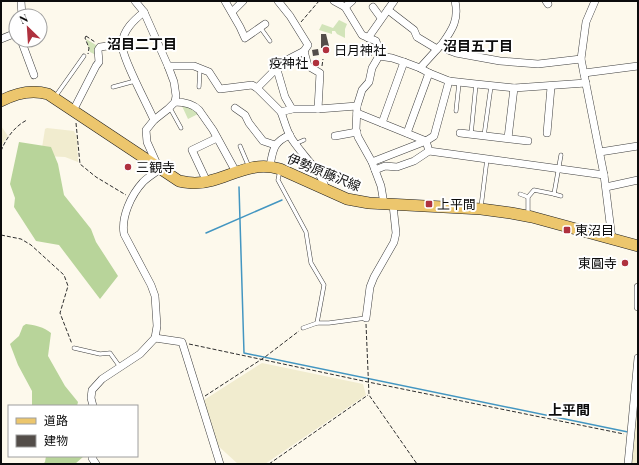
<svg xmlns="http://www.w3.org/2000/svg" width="639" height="465" viewBox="0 0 639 465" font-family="'Playfair Display','Noto Sans JP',serif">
  <rect width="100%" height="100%" fill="#fdf9ec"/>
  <g fill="#f1eccf">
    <path d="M1 126 8 136 1 146Z"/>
    <path d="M47 128 74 131 77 137 78 162 65 157 44 156 41 154 45 129Z"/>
    <path d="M262 363 363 384 366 395 265 464H238L215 443 204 400Z"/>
    <path d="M638 385V464H630Z"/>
  </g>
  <g fill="#d2e4b9">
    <path d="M339 20 347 24 345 29V38L337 34 335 31H332V34L319 30 322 24 333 28Z"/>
    <path d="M86 39 96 45 97 47 96 55 90 52Z"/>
    <path d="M184 104 200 113 188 119 182 106Z"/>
  </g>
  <g fill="#b8d49a">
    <path d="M19 142 51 147 58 164 64 195 91 229 96 242 118 276 100 299 59 245 36 241 14 207 15 198 10 184Z"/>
    <path d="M26 324C35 325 44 327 51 333L48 356 65 386 78 402 77 406H32V391L18 365 10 344 19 336 23 326Z"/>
    <path d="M46 456H84L75 464H43L45 462Z"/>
  </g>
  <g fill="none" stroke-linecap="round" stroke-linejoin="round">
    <g stroke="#4396c1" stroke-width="1.5">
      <path d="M239 187 244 353 628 432"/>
      <path d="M206 233 282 200"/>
    </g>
  </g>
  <g fill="#534d49">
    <path d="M321 34H326L329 46H328V48H321Z"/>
    <path d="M318 49 319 55 313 56 312 50Z"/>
  </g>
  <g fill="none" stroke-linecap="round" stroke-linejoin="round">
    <defs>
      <g id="lane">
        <path d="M260 27 270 41"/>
        <path d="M113 87 135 81"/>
        <path d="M199 87 200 69"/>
        <path d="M55 97 84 56"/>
        <path d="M170 108 181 128"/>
        <path d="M456 111 459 83"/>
        <path d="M471 134 476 84"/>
        <path d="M484 136 491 86"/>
        <path d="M295 144 304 140"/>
        <path d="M240 146 249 167"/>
        <path d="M280 170 278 180 306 232 311 263 324 285 317 323H329L366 318"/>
        <path d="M520 194 528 197"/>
        <path d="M554 194 561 196"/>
        <path d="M481 207 487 159"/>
        <path d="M528 215V197L534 190 554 194 561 155"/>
        <path d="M303 328 317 323"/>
        <path d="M74 348 100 354 110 353 120 367"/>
      </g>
      <g id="street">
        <path d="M21 1 22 16"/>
        <path d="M135 1 144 12 168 66 174 82 176 96 175 102C183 102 193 104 199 110L213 130 236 172"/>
        <path d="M225 1 240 27 245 38 265 24"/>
        <path d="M278 1 290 16 308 45 304 51"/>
        <path d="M334 1 345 7 362 35 376 41 378 47 379 56 372 68 369 82 362 90 357 106 356 130 358 137 372 162 381 186 384 204"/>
        <path d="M455 1C459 19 453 29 442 44L448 50 456 53 500 61 538 64 581 59"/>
        <path d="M546 1 548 4"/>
        <path d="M595 1 586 22 581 59 604 175 612 239"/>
        <path d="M345 7 352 1"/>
        <path d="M373 7 381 18"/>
        <path d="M388 10 414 30 417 37 437 49"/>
        <path d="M144 12C134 20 123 30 122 44 121 56 148 106 154 120"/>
        <path d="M232 12 243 1"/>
        <path d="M368 38 394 1"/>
        <path d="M1 39 16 33"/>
        <path d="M21 40 34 75"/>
        <path d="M379 56 392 58 404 62 420 68 429 73 449 81 476 84 514 88 586 83"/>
        <path d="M168 66H194L209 72 220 89 252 85 257 88 281 112 292 109H318L357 106"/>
        <path d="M420 68 440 46"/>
        <path d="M584 73 638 66"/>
        <path d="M257 88 275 70"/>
        <path d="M235 108 245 115 249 123 263 141 275 145"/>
        <path d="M292 109 285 97 278 73 273 67 304 51 308 66 320 73 318 109"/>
        <path d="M73 111 96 66 99 62 98 50 100 47 122 44"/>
        <path d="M281 112C284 120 286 128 290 136 298 151 323 173 325 188"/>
        <path d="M357 113 426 141 429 151 604 175"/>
        <path d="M382 123 404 62"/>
        <path d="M407 133 429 73"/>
        <path d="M460 133 528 141"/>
        <path d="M547 133 551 87"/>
        <path d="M335 136 357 132"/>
        <path d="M508 138 514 88"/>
        <path d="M600 152 638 146"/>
        <path d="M372 162 426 141 434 136 449 81"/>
        <path d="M155 165 156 162 147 142 146 130 154 120 168 109 175 102"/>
        <path d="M270 166C273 150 273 142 290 135"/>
        <path d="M375 170 385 166 397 167 414 161 429 151"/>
        <path d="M207 182 192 150 217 138"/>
        <path d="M606 187 638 180"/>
        <path d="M638 287V307"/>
        <path d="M366 318 370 287 374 277 394 242 396 233 393 205"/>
        <path d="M155 338 182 342 220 464"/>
        <path d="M93 406 91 398 92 390 102 379 140 354 155 338 157 326 155 296 151 285 124 234C121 217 131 195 143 182 148 177 155 173 160 169"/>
        <path d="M93 456 92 458 96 464"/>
        <path d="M628 464 638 358"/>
      </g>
      <path id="primary" d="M1 101C16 93 31 89 48 94L179 181C184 182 190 183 195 183 224 183 247 159 280 169L347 199 369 203 481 209 511 213 532 217 638 246"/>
    </defs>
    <use href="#lane" stroke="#3f3f3f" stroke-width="4.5"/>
    <use href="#street" stroke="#3f3f3f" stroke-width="8"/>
    <use href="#primary" stroke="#1d1d1d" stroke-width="12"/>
    <g stroke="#2e2e2e" stroke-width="1" stroke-dasharray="4 2" stroke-linecap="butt">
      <path d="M301 22 319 1"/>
      <path d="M86 36 85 38 89 48 88 54"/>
      <path d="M86 36 95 42"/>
      <path d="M341 54 357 53 372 55"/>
      <path d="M322 66 323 59"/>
      <path d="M76 123 80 164 96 177 126 195"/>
      <path d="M1 151C6 138 15 126 27 120"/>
      <path d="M1 235 21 239 31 245 64 275 68 286 60 313 72 344"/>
      <path d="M366 324 369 395 417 464"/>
      <path d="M189 344 368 382 624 434"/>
      <path d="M205 396 265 357 299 331"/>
      <path d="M269 464 368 395"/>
    </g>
    <use href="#lane" stroke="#fff" stroke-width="3.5"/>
    <use href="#street" stroke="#fff" stroke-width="7"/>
    <use href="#primary" stroke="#ecc66d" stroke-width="11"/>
  </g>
  <g fill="#af313e" stroke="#fff" stroke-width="1.5">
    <circle cx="326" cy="50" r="4"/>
    <circle cx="316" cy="63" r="4"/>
    <circle cx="128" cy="167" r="4"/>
    <rect x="425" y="200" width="8" height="8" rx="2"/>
    <rect x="563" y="226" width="8" height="8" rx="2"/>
    <circle cx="625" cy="263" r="4"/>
  </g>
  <g text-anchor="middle" stroke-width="4" stroke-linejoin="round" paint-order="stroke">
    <g font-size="13" fill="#0c0c0c" stroke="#fff" text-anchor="start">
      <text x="334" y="55">日月神社</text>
      <text x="308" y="68" text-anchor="end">疫神社</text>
      <text x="136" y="172">三観寺</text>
      <text x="437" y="209">上平間</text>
      <text x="575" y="235">東沼目</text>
      <text x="617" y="268" text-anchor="end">東圓寺</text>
    </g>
    <g font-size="13" fill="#0c0c0c" stroke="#fff">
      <text transform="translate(324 172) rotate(22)" y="5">伊勢原藤沢線</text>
    </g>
    <g font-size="14" font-weight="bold" fill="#0c0c0c" stroke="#fff">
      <text x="142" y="49">沼目二丁目</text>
      <text x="478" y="51">沼目五丁目</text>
      <text x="569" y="415">上平間</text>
    </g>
  </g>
  <rect width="639" height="465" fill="none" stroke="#0c0c0c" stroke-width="4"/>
  <rect x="8" y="405" width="130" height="52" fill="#ffffff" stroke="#9e9e9e"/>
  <rect x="16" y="418" width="20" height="6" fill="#ecc66d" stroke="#9e9e9e"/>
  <text x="44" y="425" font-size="12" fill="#0c0c0c">道路</text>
  <rect x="16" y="435" width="20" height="12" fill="#534d49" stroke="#9e9e9e"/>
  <text x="44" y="445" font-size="12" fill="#0c0c0c">建物</text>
  <g transform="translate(28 28) rotate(335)"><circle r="19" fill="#ffffff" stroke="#9e9e9e"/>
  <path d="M0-3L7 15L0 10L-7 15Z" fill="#af313e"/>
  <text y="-6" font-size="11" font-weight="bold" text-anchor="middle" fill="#0c0c0c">N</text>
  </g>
</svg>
